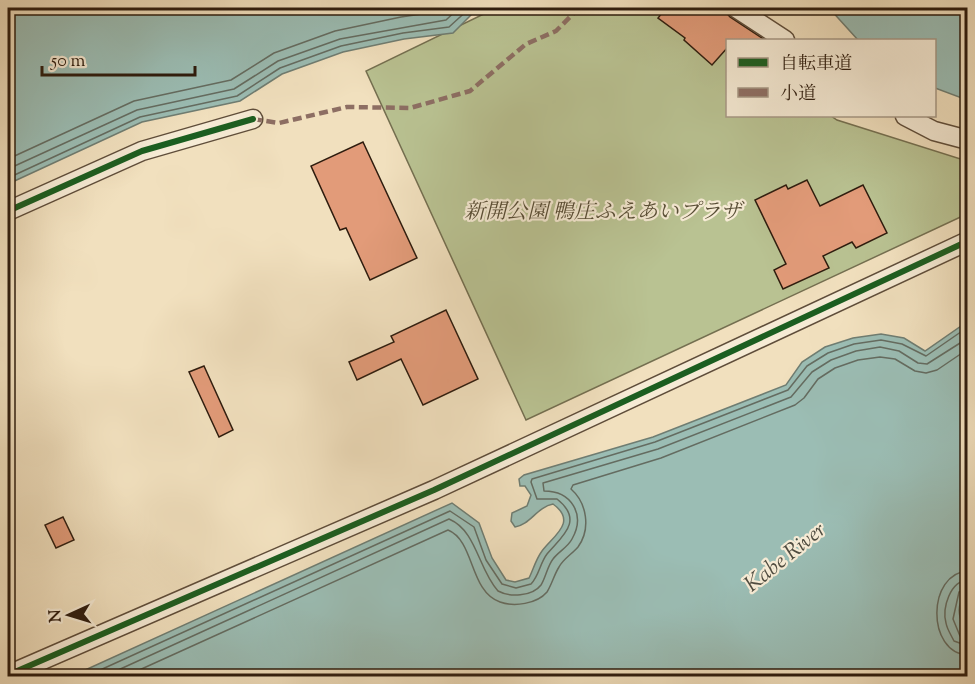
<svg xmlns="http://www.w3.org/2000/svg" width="975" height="684" viewBox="0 0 975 684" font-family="'Sorts Mill Goudy','Noto Serif JP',serif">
  <rect width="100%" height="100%" fill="#f1e0be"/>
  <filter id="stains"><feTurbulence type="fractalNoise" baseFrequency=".00333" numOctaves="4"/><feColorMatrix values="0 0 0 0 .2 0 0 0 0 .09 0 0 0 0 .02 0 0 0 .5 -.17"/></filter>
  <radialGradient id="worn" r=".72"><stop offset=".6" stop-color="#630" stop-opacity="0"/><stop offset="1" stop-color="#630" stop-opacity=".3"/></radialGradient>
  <path fill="#b9c292" stroke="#746f50" stroke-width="1.5" d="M496 8H704L741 40H728V116H831L837 120 967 161V214L526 420 366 71Z"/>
  <g fill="#9bbdb4" stroke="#6f7d72" stroke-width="1.5">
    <path d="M8 8H492L489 13 475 11 453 33 404 39 343 52 282 74 240 101 142 122 8 184Z"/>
    <path d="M829 8H967V100L935 88 934 40H858Z"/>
    <path d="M967 317 968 592C951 609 963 622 967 637 970 649 968 664 967 676H72L452 503 479 523 492 558 506 580 515 582 529 578C533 570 536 559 542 551 553 536 578 522 553 504 537 507 530 525 515 527L511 521 512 513 527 506 531 495 525 486H520L519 479 524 475 653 437 786 385 802 362 825 347 853 338 881 334 904 338 925 351 961 326Z"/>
  </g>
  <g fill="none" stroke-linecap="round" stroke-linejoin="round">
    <g stroke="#646c61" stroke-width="1.5">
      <path d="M8 159 134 101 231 80 274 53 335 31 401 17 442 11 446 8"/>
      <path d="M8 169 137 110 234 89 278 61 340 39 446 20 459 8"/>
      <path d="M8 178 140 117 237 96 280 68 341 46 403 33 449 27 470 8"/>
      <path d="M968 571C927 573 926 653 968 655"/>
      <path d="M968 580C950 581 942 608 946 623 947 629 951 635 954 641L968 646"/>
      <path d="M968 588 959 592 953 619 960 636 968 638"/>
      <path d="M87 676 450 511 474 527 486 560 502 584 516 588 531 584C539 576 540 563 547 554 561 537 585 521 557 499H537L531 482 532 479 655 442 788 390 807 366 828 353 854 344 881 340 902 344 926 356 968 327"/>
      <path d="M105 676 449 519C477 531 478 569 498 591 509 597 532 597 541 585 546 577 547 567 553 559 558 552 568 547 572 539 586 514 571 491 544 491L543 483 658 449 791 397 812 372 831 360 856 351 880 347 899 351 918 363 927 364 968 338"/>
      <path d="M126 676 448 530C475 541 469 591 500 602 514 607 537 604 547 592 552 584 554 575 559 567 563 559 572 554 578 547 591 529 587 503 571 489L573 485 661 458 795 405 804 398 818 379 835 368 858 360 880 357 895 359 915 371 926 373 937 370 968 349"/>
    </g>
  </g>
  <g fill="#e29b79" stroke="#2e1c0e" stroke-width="1.5">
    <path d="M666 8H722L730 17 765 40H728V47L712 65 684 40 685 38 658 18Z"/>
    <path d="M363 142 417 258 370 280 346 228 340 230 311 166Z"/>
    <path d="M807 180 820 206 863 185 887 233 856 248 852 242 823 256 829 268 783 289 774 270 786 264 755 200 786 185 788 189Z"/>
    <path d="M446 310 478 379 423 405 401 359 357 380 349 362 394 342 391 336Z"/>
    <path d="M204 366 233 430 219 437 189 372Z"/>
    <path d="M63 517 74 540 56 548 45 525Z"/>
  </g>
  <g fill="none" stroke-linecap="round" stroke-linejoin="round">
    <defs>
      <g id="street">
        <path d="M736 8 785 40"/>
        <path d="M905 116 934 131 968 140"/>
        <path d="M8 211 142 151 253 119"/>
        <path d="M8 675 434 490 968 241"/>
      </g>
    </defs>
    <use href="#street" stroke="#5f4d3a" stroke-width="21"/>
    <use href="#street" stroke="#f6ebd5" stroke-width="18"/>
    <path stroke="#8d6e63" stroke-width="4.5" stroke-dasharray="9 4.5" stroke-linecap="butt" d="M253 119 279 123 347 107 410 108 470 91 526 44 556 31 579 8"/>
    <defs>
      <g id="cycleway">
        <path d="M8 211 142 151 253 119"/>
        <path d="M8 675 434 490 968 241"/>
      </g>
    </defs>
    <use href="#cycleway" stroke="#f6ebd5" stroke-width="10"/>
    <use href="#cycleway" stroke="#1b5e20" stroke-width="6"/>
  </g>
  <g text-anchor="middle" stroke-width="4.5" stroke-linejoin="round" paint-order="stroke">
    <g font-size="21" font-style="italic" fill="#584e36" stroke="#f6ebd5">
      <text x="603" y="218">新開公園 鴨庄ふえあいプラザ</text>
    </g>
    <g font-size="22" font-style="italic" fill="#4f4c40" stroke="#f6ebd5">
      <text transform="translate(784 556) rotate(-39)" y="8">Kabe River</text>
    </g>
  </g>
  <rect width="975" height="684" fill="none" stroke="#f1e0be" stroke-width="30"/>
  <rect x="9" y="9" width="957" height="666" fill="none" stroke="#2e1c0e" stroke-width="3"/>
  <rect x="15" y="15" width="945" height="654" fill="none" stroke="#2e1c0e" stroke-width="1.5"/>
  <rect x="726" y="39" width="210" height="78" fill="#f6ebd5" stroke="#a69885" stroke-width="1.5"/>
  <rect x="738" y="58" width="30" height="9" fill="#1b5e20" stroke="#a69885" stroke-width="1.5"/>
  <text x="780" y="69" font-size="18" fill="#2e1c0e">自転車道</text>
  <rect x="738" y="88" width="30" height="9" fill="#8d6e63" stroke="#a69885" stroke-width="1.5"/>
  <text x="780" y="99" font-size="18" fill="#2e1c0e">小道</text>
  <g transform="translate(69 615) rotate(266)" stroke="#f6ebd5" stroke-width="4.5" paint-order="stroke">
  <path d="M0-4.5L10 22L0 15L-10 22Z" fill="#2e1c0e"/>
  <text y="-9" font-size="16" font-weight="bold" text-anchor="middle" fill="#2e1c0e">N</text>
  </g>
  <path d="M42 66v9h153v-9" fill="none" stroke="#2e1c0e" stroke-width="3"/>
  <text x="51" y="66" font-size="18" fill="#2e1c0e" stroke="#f6ebd5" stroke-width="4.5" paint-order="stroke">50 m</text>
  <rect width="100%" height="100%" filter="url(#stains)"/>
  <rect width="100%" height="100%" fill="url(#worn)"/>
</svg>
